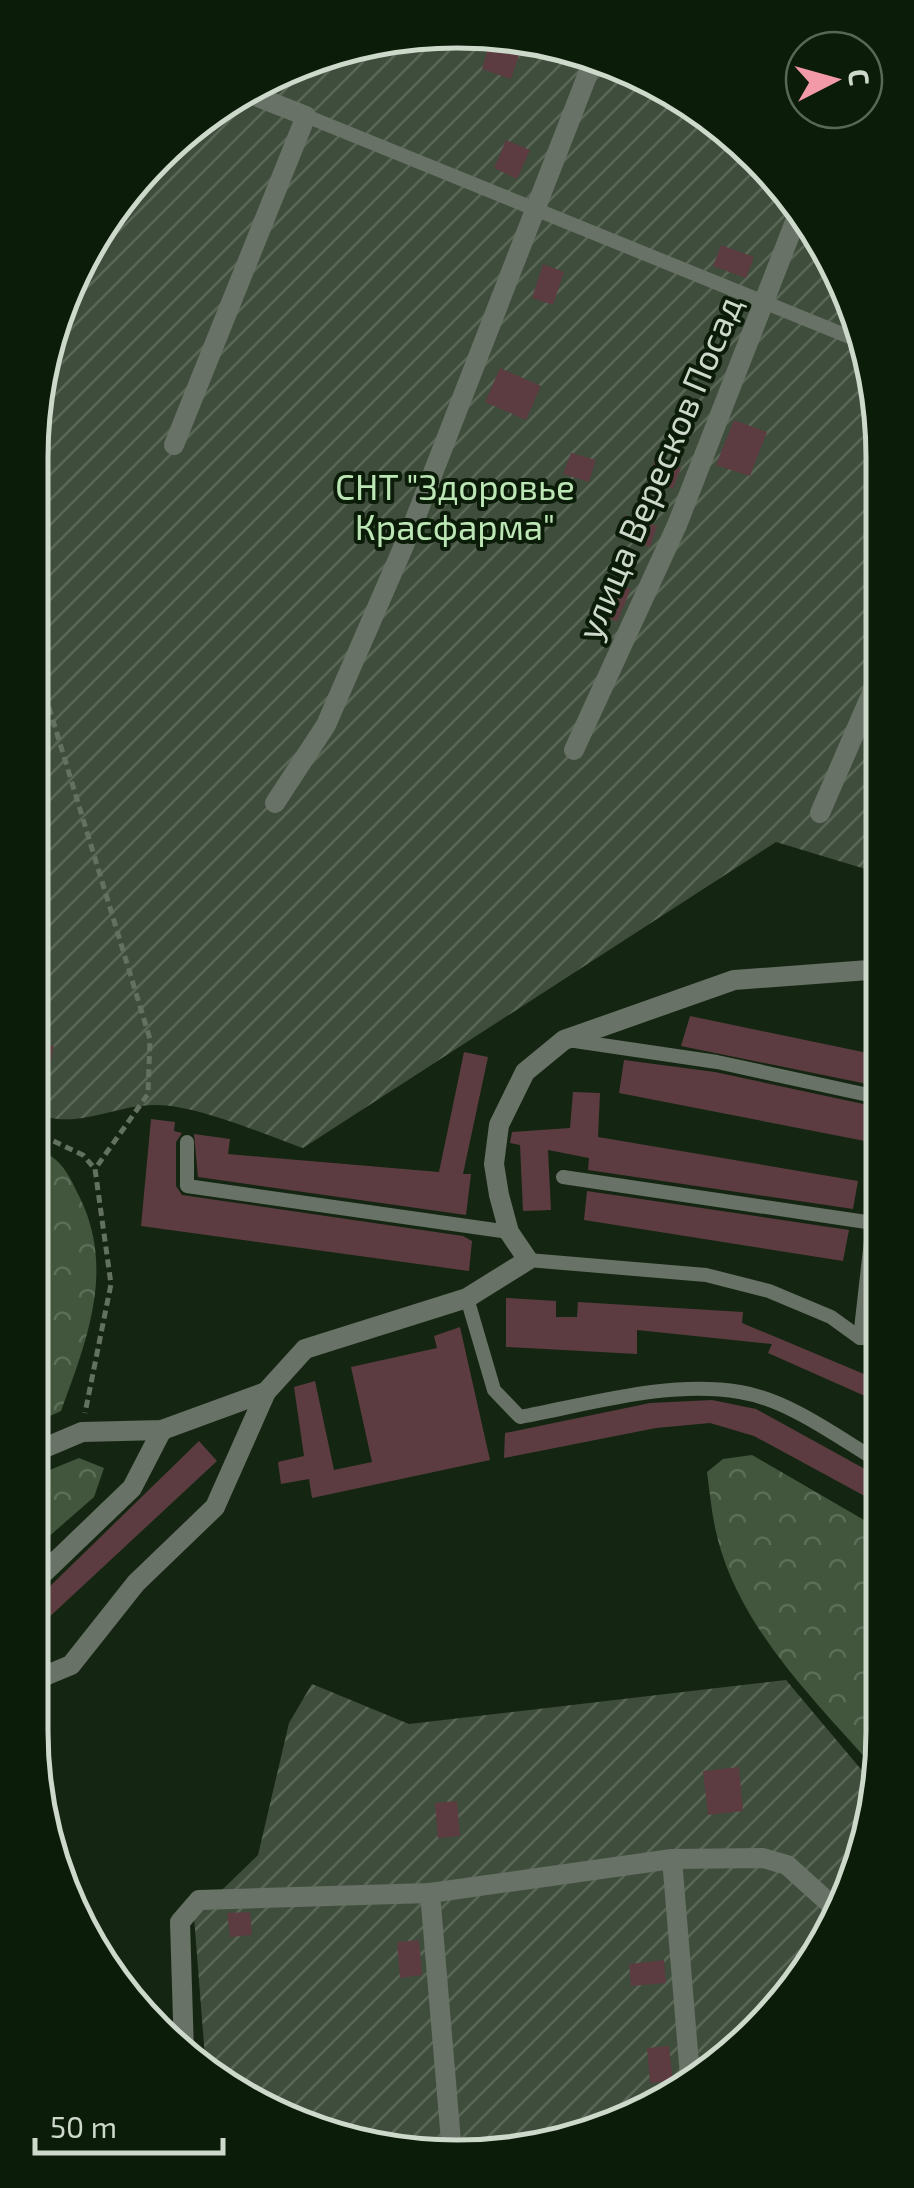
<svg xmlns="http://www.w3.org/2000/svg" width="914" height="2188" viewBox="0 0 914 2188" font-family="'Exo 2',sans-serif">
  <defs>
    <pattern id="forest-crowns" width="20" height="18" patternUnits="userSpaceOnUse" patternTransform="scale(2.5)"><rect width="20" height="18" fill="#41563d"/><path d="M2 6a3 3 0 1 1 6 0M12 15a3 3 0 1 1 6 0" fill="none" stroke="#5b6e58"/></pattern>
    <pattern id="garden-furrows" width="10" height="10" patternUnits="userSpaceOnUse" patternTransform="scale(2.5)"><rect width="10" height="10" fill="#3f4e3c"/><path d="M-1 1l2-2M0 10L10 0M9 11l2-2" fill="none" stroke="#5a6757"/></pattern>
  </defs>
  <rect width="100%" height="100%" fill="#142611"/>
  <g fill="url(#forest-crowns)">
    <path d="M30 1144C61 1159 65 1167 80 1198 115 1270 87 1340 61 1411L30 1425Z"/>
    <path d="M752 1455 883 1531 884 1731 877 1771C817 1703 742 1631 718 1540 712 1518 710 1494 707 1472L723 1459Z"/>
    <path d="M79 1458 104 1468 94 1497 30 1553V1478Z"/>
  </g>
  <g fill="url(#garden-furrows)">
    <path d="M429 31 594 52 695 102 778 176 840 269 880 401 882 874 776 842 303 1148C263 1134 193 1103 152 1105 107 1107 73 1132 30 1111V457L52 320 136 176 268 74Z"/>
    <path d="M786 1680 875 1786 862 1868 796 1990 694 2086 541 2150 401 2154 244 2101 206 2070 194 1917 258 1855 289 1723 312 1684 409 1724Z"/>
  </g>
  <g fill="#5c3c41">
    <path d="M489 45 519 55 511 79 482 69Z"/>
    <path d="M506 140 530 150 517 179 494 168Z"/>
    <path d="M721 245 754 257 746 278 713 266Z"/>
    <path d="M543 264 564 272 553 305 532 298Z"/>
    <path d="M500 368 541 386 526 420 485 402Z"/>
    <path d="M734 420 767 432 750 476 716 465Z"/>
    <path d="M571 453 596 460 589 482 563 474Z"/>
    <path d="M655 459 681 468 673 489 647 480Z"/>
    <path d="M624 515 657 526 650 547 616 536Z"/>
    <path d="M611 580 631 589 617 622 596 612Z"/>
    <path d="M690 1016 882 1056V1087L681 1046Z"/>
    <path d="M30 1041 54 1046 39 1117 30 1116Z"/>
    <path d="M464 1052 488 1057 463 1174H471L466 1215 198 1177 194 1134 230 1139 228 1154 439 1172Z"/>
    <path d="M624 1060 715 1072 882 1108V1123L869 1121 865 1141 619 1093Z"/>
    <path d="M573 1092 600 1093 598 1137 858 1181 853 1209 588 1170 589 1158 548 1150 551 1210 523 1211 520 1145 510 1143 512 1132 570 1128Z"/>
    <path d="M151 1119 175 1122 174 1131 182 1133 176 1142V1186L182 1195 463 1236 472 1241 469 1271 141 1226Z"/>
    <path d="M587 1191 849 1230 843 1261 584 1220Z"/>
    <path d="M506 1298 556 1301V1317H577L578 1302 743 1312 742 1323 883 1382V1404L768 1353 772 1344 637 1330V1354L506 1347Z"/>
    <path d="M460 1327 490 1460 312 1498 309 1479 281 1484 278 1462 304 1456 294 1387 315 1381 334 1470 372 1462 351 1367 437 1348 434 1336Z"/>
    <path d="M712 1400 756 1409 883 1479V1506L754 1436 710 1423 656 1428 504 1458 505 1433 650 1403Z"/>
    <path d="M199 1441 217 1461 30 1635V1599L40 1596Z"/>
    <path d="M739 1767 743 1811 708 1815 703 1771Z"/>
    <path d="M457 1801 460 1836 438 1838 435 1803Z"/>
    <path d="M250 1912 252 1935 230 1937 227 1913Z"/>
    <path d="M419 1940 422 1975 400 1978 397 1942Z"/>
    <path d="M664 1960 666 1983 631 1986 629 1964Z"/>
    <path d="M669 2046 673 2081 650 2083 647 2048Z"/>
  </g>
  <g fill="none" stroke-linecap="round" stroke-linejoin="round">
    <g stroke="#637260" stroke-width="5" stroke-dasharray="8 5" stroke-linecap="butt">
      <path d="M30 645 150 1039 148 1094 95 1169 111 1284 85 1413"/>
      <path d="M30 1130 83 1155 95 1169"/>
    </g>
    <g stroke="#687266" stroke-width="14">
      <path d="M306 116 862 342"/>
      <path d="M568 1040 717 1062 882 1098"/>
      <path d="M187 1142V1186L509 1232"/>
      <path d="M563 1177 873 1223 860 1338"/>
      <path d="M528 1260 706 1275 769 1291 831 1317 860 1338H883"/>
      <path d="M467 1298 494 1390 520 1417C591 1404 668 1380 740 1392 790 1400 840 1439 883 1464"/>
    </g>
    <g stroke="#687266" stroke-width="20">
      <path d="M174 445 306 116 245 92"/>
      <path d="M574 750 677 525 800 209"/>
      <path d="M275 803 326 725 412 527 596 53"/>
      <path d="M820 813 881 672"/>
      <path d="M30 1454 82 1432 162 1430 266 1392"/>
      <path d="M30 1586 132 1488 162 1430"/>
      <path d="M30 1682 71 1665 136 1583 215 1507 266 1392 305 1349 467 1298 528 1260 509 1232 499 1195 494 1164 499 1125 525 1072 564 1040 734 980 882 969"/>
      <path d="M672 1859 691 2088"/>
      <path d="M430 1893 452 2153"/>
      <path d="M184 2052 180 1922 199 1900 430 1893 672 1859 763 1858 787 1865 838 1911"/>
    </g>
  </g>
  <g text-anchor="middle" stroke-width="8" stroke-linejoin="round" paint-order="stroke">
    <g font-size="35" fill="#cdd9cb" stroke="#0b1d08">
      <text transform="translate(660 468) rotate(-67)" y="12">улица Вересков Посад</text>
    </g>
    <g font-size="35" fill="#bde6b6" stroke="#0b1d08">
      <text x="455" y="500">СНТ "Здоровье<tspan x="455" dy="40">Красфарма"</tspan></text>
    </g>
  </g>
  <path d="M0 0H914V2188H0ZM457 48H457A409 409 0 0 1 866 457V1731A409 409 0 0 1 457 2140H457A409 409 0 0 1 48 1731V457A409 409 0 0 1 457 48Z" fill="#0b1d08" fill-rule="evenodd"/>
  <path fill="none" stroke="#cdd9cb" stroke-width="5" d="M457 48H457A409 409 0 0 1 866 457V1731A409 409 0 0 1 457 2140H457A409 409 0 0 1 48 1731V457A409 409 0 0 1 457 48Z"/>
  <g transform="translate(834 80) rotate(84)"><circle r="48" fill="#0b1d08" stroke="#596856" stroke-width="2.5"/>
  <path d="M0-8L18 38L0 25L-18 38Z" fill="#f39aa8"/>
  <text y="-15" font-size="28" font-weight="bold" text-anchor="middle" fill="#cdd9cb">С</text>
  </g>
  <path d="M35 2138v15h188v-15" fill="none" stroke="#cdd9cb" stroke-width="5"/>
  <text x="50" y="2138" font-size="30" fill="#cdd9cb" stroke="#0b1d08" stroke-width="8" paint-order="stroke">50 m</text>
</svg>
